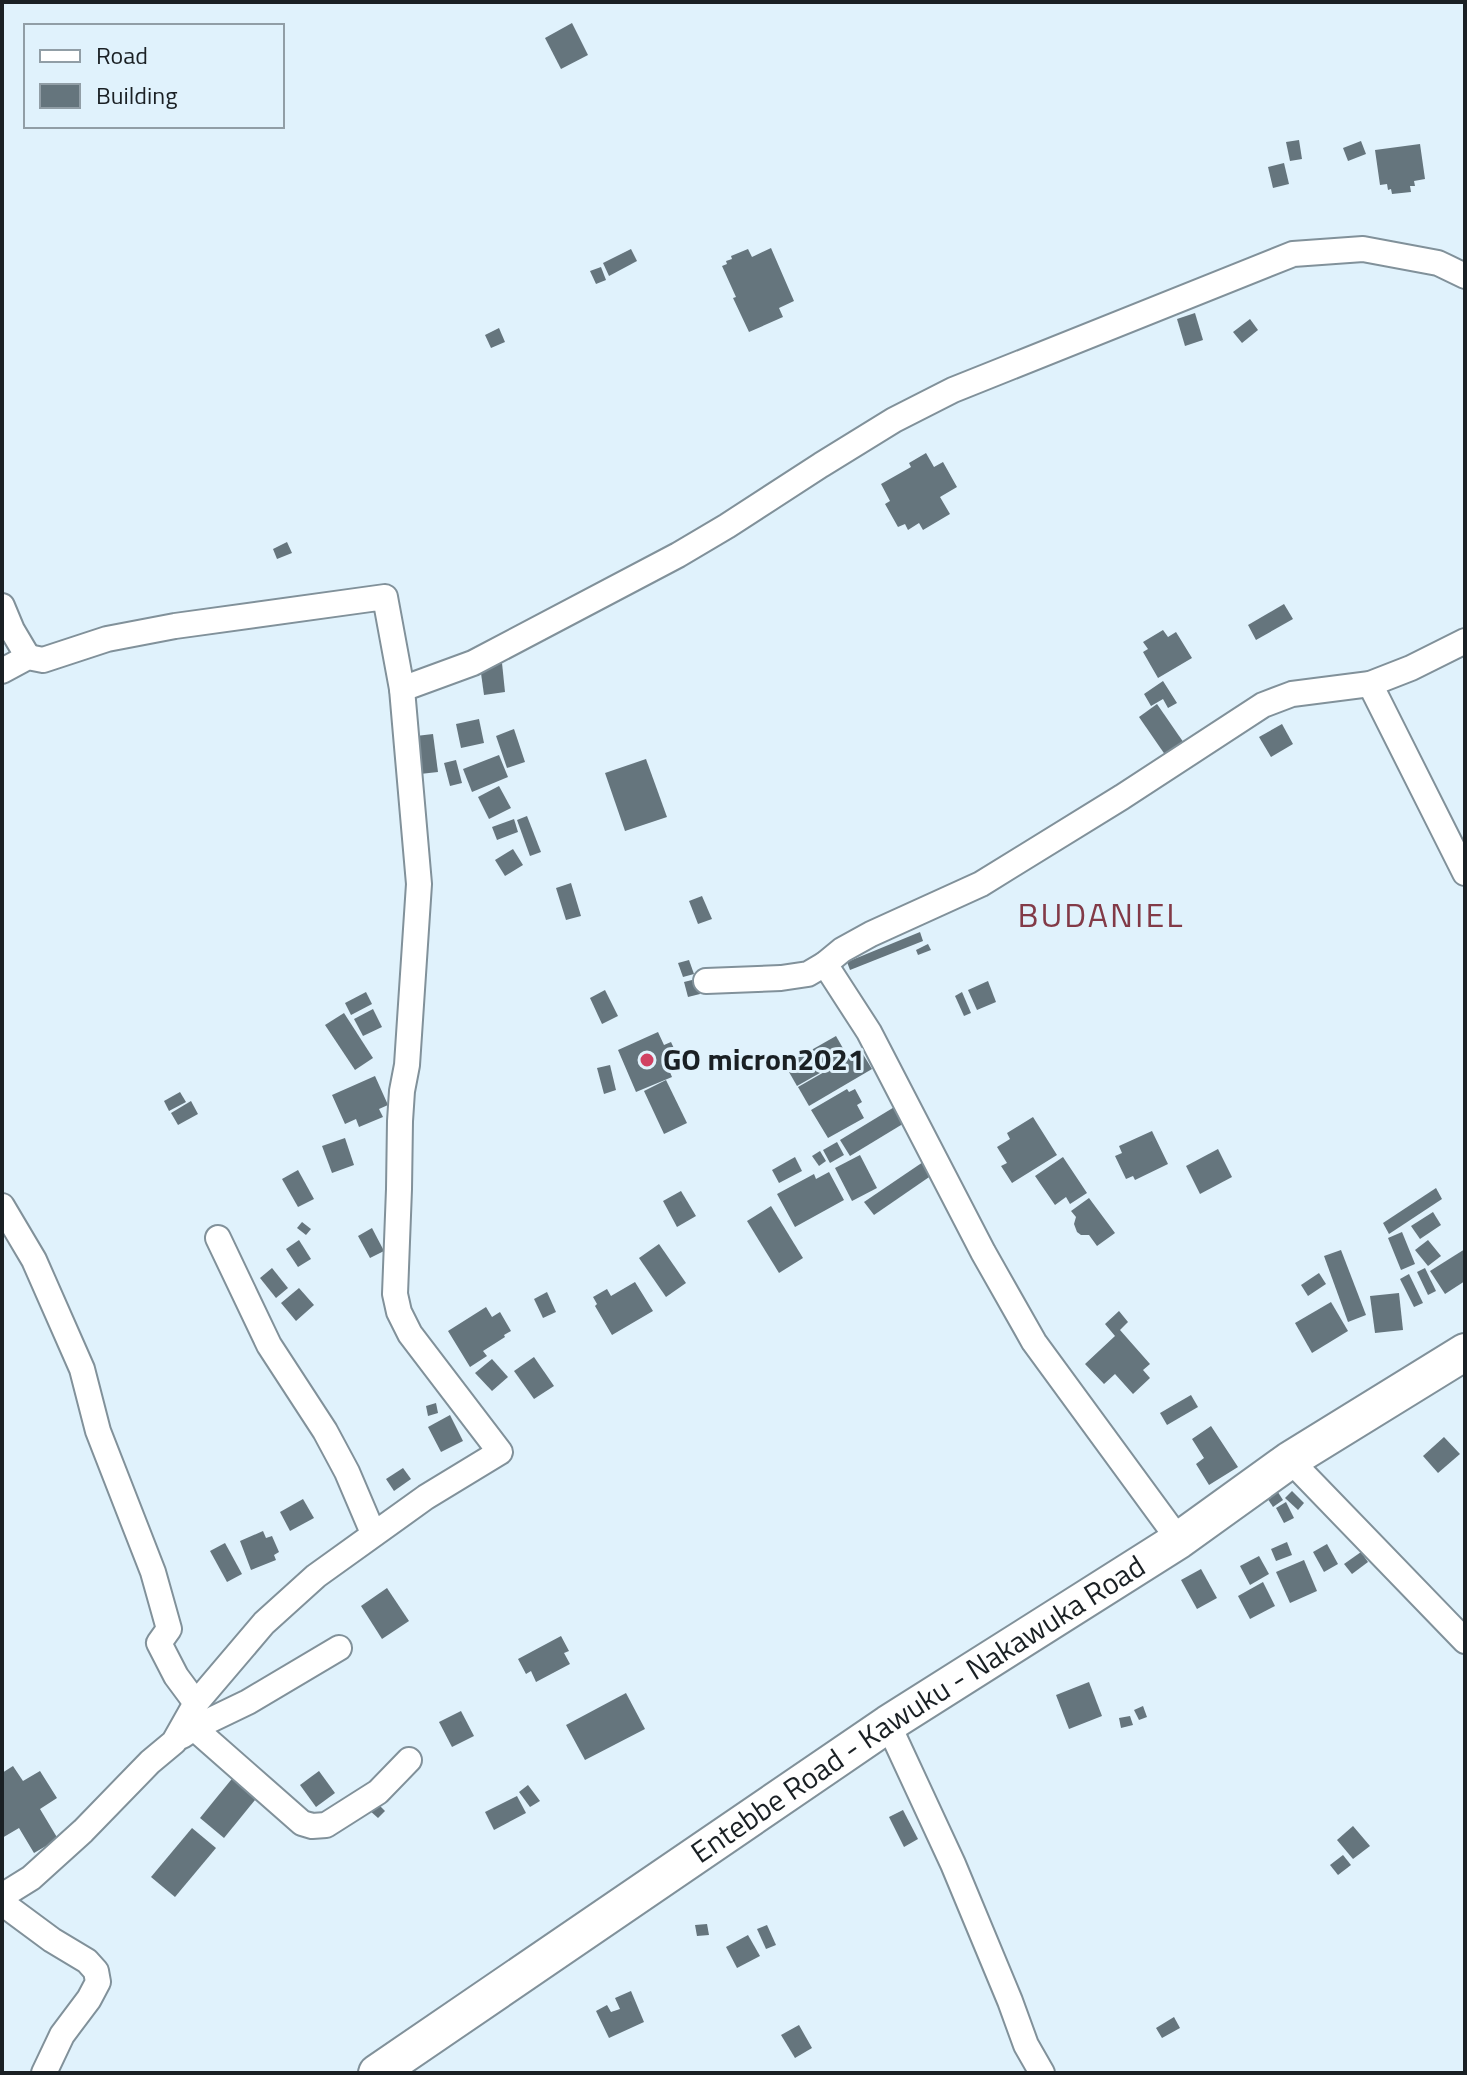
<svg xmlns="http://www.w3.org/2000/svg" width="1467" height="2075" viewBox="0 0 1467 2075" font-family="'Titillium Web',sans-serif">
  <rect width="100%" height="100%" fill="#e0f2fc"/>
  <g fill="#65757d">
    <path d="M572 23 588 55 561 69 545 38Z"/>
    <path d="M1299 140 1302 159 1290 161 1286 142Z"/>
    <path d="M1361 141 1366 154 1348 161 1343 148Z"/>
    <path d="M1420 144 1425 179 1414 181 1415 186H1410L1411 192 1392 194 1391 189 1388 190 1387 184 1380 185 1375 150Z"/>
    <path d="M1284 163 1289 184 1273 188 1268 167Z"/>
    <path d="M771 248 794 301 779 308 783 317 749 332 733 298 736 297 722 266 727 264 726 261 732 259 731 256 748 249 752 257Z"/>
    <path d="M631 249 637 261 609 276 603 263Z"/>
    <path d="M601 267 606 280 596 284 590 271Z"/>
    <path d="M1195 313 1203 340 1185 346 1177 319Z"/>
    <path d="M1250 319 1258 330 1242 343 1233 332Z"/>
    <path d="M499 328 505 342 491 348 485 335Z"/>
    <path d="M926 453 934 467 943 462 957 487 940 497 950 514 923 530 919 523 908 530 905 524 898 527 885 504 890 501 881 484 911 467 909 463Z"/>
    <path d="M287 542 292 553 277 559 273 549Z"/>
    <path d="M1284 604 1293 619 1256 640 1248 625Z"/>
    <path d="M1163 630 1168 637 1176 632 1192 658 1158 678 1143 652 1148 649 1143 642Z"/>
    <path d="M502 663 505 692 484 695 480 666Z"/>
    <path d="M1163 681 1177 703 1168 708 1163 699 1151 706 1144 694Z"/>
    <path d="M1157 704 1186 746 1168 759 1139 717Z"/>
    <path d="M479 719 484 743 461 748 456 724Z"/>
    <path d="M1282 724 1293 744 1271 757 1259 737Z"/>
    <path d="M514 729 525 762 507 768 496 736Z"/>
    <path d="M433 734 438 772 420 774 416 736Z"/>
    <path d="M499 755 508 777 472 792 463 769Z"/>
    <path d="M646 759 667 817 625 831 605 773Z"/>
    <path d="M456 760 462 783 450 786 444 763Z"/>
    <path d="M499 786 511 808 489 819 478 797Z"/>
    <path d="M527 816 541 852 530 856 517 820Z"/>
    <path d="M514 819 518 832 497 840 492 827Z"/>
    <path d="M513 849 523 865 505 876 495 860Z"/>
    <path d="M571 883 581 916 566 920 556 888Z"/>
    <path d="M702 896 712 919 698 924 689 901Z"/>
    <path d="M920 932 923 941 850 970 847 962Z"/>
    <path d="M928 944 931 950 918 955 916 950Z"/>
    <path d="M689 960 694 974 683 977 678 963Z"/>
    <path d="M696 979 700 994 688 997 684 982Z"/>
    <path d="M988 981 996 1002 977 1010 968 990Z"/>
    <path d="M605 990 618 1016 602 1024 590 998Z"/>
    <path d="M366 992 372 1004 351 1015 345 1003Z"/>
    <path d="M962 992 971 1013 964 1016 955 996Z"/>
    <path d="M373 1009 382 1027 363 1036 354 1019Z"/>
    <path d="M344 1013 373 1058 355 1070 325 1025Z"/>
    <path d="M658 1032 664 1045 671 1042 678 1057 666 1063 672 1077 636 1092 618 1050Z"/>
    <path d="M836 1036 848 1057 797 1086 785 1065Z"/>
    <path d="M861 1051 872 1069 809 1106 798 1087Z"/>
    <path d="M610 1065 616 1090 604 1094 597 1068Z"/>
    <path d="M375 1076 388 1105 379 1109 383 1117 359 1127 356 1119 345 1124 332 1095Z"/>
    <path d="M666 1080 687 1123 664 1134 644 1091Z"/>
    <path d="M847 1089 849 1092 855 1089 862 1102 857 1105 864 1118 828 1138 811 1110Z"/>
    <path d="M180 1092 186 1102 169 1111 164 1101Z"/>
    <path d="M191 1101 198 1114 178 1125 171 1113Z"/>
    <path d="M896 1106 906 1122 850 1156 840 1140Z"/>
    <path d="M1033 1117 1057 1155 1012 1183 1001 1166 1007 1163 997 1147 1010 1139 1007 1133Z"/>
    <path d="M1152 1131 1168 1164 1135 1180 1133 1176 1126 1179 1115 1156 1122 1153 1119 1146Z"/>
    <path d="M345 1138 354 1165 332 1173 322 1146Z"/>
    <path d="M837 1142 844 1155 830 1163 823 1150Z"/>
    <path d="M1218 1149 1232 1177 1200 1194 1186 1166Z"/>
    <path d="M820 1151 826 1161 819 1166 812 1156Z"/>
    <path d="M860 1155 877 1188 852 1201 835 1168Z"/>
    <path d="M795 1157 802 1171 779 1183 772 1170Z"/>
    <path d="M1063 1157 1087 1193 1070 1204 1066 1197 1055 1205 1035 1176Z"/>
    <path d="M926 1160 935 1173 874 1215 864 1202Z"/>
    <path d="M298 1170 314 1199 298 1207 282 1179Z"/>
    <path d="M829 1172 844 1200 795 1227 777 1194 814 1174 816 1179Z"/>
    <path d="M1436 1188 1442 1199 1389 1234 1383 1223Z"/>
    <path d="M681 1191 696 1216 677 1227 663 1201Z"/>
    <path d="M1089 1198 1115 1233 1097 1246 1089 1235H1081L1077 1232 1074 1224 1076 1217 1071 1211Z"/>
    <path d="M771 1206 803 1258 779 1273 747 1221Z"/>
    <path d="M1433 1212 1441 1225 1420 1239 1411 1226Z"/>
    <path d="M302 1222 311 1229 306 1235 297 1228Z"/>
    <path d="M372 1228 384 1251 370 1258 358 1236Z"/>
    <path d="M1402 1232 1415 1264 1401 1270 1388 1238Z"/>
    <path d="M299 1240 311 1259 298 1267 286 1249Z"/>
    <path d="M1428 1240 1441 1256 1428 1266 1415 1250Z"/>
    <path d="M659 1244 686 1283 666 1297 639 1258Z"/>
    <path d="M1465 1249V1281L1445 1294 1430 1271Z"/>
    <path d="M1341 1250 1366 1315 1348 1322 1324 1256Z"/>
    <path d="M272 1268 288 1288 276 1298 260 1278Z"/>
    <path d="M1425 1268 1436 1291 1428 1295 1417 1272Z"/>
    <path d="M1319 1273 1326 1284 1308 1296 1301 1285Z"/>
    <path d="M1409 1274 1423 1303 1414 1307 1400 1279Z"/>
    <path d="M635 1282 653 1311 612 1335 595 1306 597 1304 593 1297 607 1289 611 1296Z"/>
    <path d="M299 1288 314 1305 296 1321 281 1303Z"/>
    <path d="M547 1292 556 1312 543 1318 534 1299Z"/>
    <path d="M1399 1293 1403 1330 1375 1333 1370 1296Z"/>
    <path d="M1331 1302 1348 1331 1312 1353 1295 1323Z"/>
    <path d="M486 1307 492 1317 500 1312 511 1331 504 1335 505 1337 483 1351 487 1356 470 1367 448 1331Z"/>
    <path d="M1119 1311 1128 1322 1120 1330 1150 1364 1143 1370 1150 1378 1133 1394 1115 1374 1104 1384 1085 1364 1115 1336 1105 1324Z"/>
    <path d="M534 1357 554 1386 534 1399 514 1371Z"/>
    <path d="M492 1359 508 1377 492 1391 475 1373Z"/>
    <path d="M1191 1395 1198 1407 1167 1425 1160 1413Z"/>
    <path d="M436 1403 438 1413 428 1416 426 1406Z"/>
    <path d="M450 1415 463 1441 441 1452 428 1427Z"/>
    <path d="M1211 1426 1238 1467 1209 1485 1196 1464 1204 1458 1192 1439Z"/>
    <path d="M1444 1437 1460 1454 1438 1473 1423 1456Z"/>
    <path d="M403 1468 411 1479 394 1491 386 1479Z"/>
    <path d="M1272 1483 1283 1500 1273 1507 1262 1490Z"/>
    <path d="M1292 1491 1304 1503 1298 1510 1285 1498Z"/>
    <path d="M303 1499 314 1518 290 1531 280 1512Z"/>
    <path d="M1286 1502 1294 1518 1284 1523 1276 1508Z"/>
    <path d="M263 1531 266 1538 272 1536 279 1552 274 1555 276 1560 251 1570 240 1541Z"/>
    <path d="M1287 1542 1292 1555 1276 1561 1271 1549Z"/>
    <path d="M225 1543 242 1574 227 1582 210 1551Z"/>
    <path d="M1327 1544 1338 1564 1324 1572 1313 1552Z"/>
    <path d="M1361 1552 1368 1562 1352 1574 1344 1564Z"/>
    <path d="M1259 1556 1269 1574 1250 1585 1240 1566Z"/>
    <path d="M1304 1560 1317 1591 1290 1603 1276 1572Z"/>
    <path d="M1201 1569 1217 1598 1197 1609 1181 1580Z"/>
    <path d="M1263 1582 1275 1606 1250 1619 1238 1596Z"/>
    <path d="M387 1588 409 1621 382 1639 361 1606Z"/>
    <path d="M561 1636 569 1651 564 1653 570 1664 536 1682 531 1671 526 1674 518 1659Z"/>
    <path d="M1089 1682 1102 1716 1069 1729 1056 1695Z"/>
    <path d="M626 1693 645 1729 585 1760 566 1725Z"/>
    <path d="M1143 1706 1147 1717 1139 1720 1134 1710Z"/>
    <path d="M461 1711 474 1736 452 1747 439 1722Z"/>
    <path d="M1130 1716 1133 1725 1121 1728 1119 1718Z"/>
    <path d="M13 1766 23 1781 40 1771 57 1798 40 1809 58 1839 34 1853 19 1828 2 1838V1773Z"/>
    <path d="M319 1771 335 1793 316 1807 300 1785Z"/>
    <path d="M235 1775 259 1795 224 1838 200 1818Z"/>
    <path d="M528 1785 540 1801 530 1807 519 1792Z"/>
    <path d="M517 1796 526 1813 494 1830 485 1812Z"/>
    <path d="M376 1802 385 1811 378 1818 369 1810Z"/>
    <path d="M903 1810 918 1839 904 1847 889 1817Z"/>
    <path d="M1353 1826 1370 1846 1353 1859 1337 1840Z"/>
    <path d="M192 1828 216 1848 175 1897 151 1877Z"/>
    <path d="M1343 1855 1351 1865 1338 1875 1330 1865Z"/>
    <path d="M707 1924 709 1935 697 1936 695 1925Z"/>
    <path d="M767 1925 776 1945 766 1949 757 1929Z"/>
    <path d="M748 1935 760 1956 737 1968 726 1947Z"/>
    <path d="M631 1991 644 2022 609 2038 596 2011 607 2005 611 2012 620 2009 615 1998Z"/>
    <path d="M1174 2017 1180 2028 1162 2038 1156 2028Z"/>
    <path d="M799 2025 812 2048 795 2058 781 2035Z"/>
  </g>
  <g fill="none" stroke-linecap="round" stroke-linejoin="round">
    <defs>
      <g id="minor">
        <path d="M2 606 12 630 28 657"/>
        <path d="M2 671 28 657 43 660 107 639 175 626 385 597 402 689 419 884 407 1065 402 1091 400 1121 399 1189 395 1294 399 1312 410 1334 500 1452 426 1497 316 1576 264 1623 196 1703 174 1742 150 1762 83 1831 31 1878 2 1896"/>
        <path d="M1370 684 1465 873"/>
        <path d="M402 689 473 663 678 555 727 526 821 465 894 420 953 390 1293 254 1363 249 1438 263 1465 276"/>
        <path d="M825 964 842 950 871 934 981 884 1122 797 1263 705 1292 694 1370 684 1411 668 1465 641"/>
        <path d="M706 981 781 978 808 974 825 964 869 1032 983 1252 1034 1342 1179 1540"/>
        <path d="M2 1206 34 1260 82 1369 98 1431 153 1572 169 1629 159 1643 176 1676 196 1703"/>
        <path d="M218 1238 269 1345 325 1431 347 1472 373 1533"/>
        <path d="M1290 1460 1465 1641"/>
        <path d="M888 1724 953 1864 1010 2001 1026 2045 1042 2073"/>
        <path d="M194 1728 302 1823 312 1826 326 1825 378 1792 409 1760"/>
        <path d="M182 1736 194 1728 248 1702 339 1648"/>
        <path d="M2 1903 52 1940 87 1961 96 1971 98 1982 89 1999 62 2035 44 2073"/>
      </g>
      <g id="secondary">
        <path id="s1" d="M377 2073 888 1724 1179 1540 1290 1460 1465 1352"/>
      </g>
    </defs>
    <use href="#minor" stroke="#81919a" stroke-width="28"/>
    <use href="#secondary" stroke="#81919a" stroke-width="40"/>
    <use href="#minor" stroke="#fff" stroke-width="24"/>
    <use href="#secondary" stroke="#fff" stroke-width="36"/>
  </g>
  <circle fill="#d14162" stroke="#e0f2fc" stroke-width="3" cx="647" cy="1060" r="8"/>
  <g text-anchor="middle" stroke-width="6" stroke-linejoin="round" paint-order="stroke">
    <g font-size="30" font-weight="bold" fill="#1a2024" stroke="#e0f2fc" text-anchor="start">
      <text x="663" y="1070">GO micron2021</text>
    </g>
    <g font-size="30" fill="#1a2024" stroke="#e0f2fc">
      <text dy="10" stroke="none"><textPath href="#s1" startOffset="652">Entebbe Road - Kawuku - Nakawuka Road</textPath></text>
    </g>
    <g font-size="34" letter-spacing="2" fill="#823a47" stroke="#e0f2fc">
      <text x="1101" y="927">BUDANIEL</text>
    </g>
  </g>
  <rect width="1467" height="2075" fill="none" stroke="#1a2024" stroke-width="8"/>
  <rect x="24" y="24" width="260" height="104" fill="#e0f2fc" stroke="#919ea6" stroke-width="2"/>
  <rect x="40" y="50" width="40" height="12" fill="#ffffff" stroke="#919ea6" stroke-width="2"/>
  <text x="96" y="64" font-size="24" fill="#1a2024">Road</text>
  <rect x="40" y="84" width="40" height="24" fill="#65757d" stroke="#919ea6" stroke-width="2"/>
  <text x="96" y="104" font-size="24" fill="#1a2024">Building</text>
</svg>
